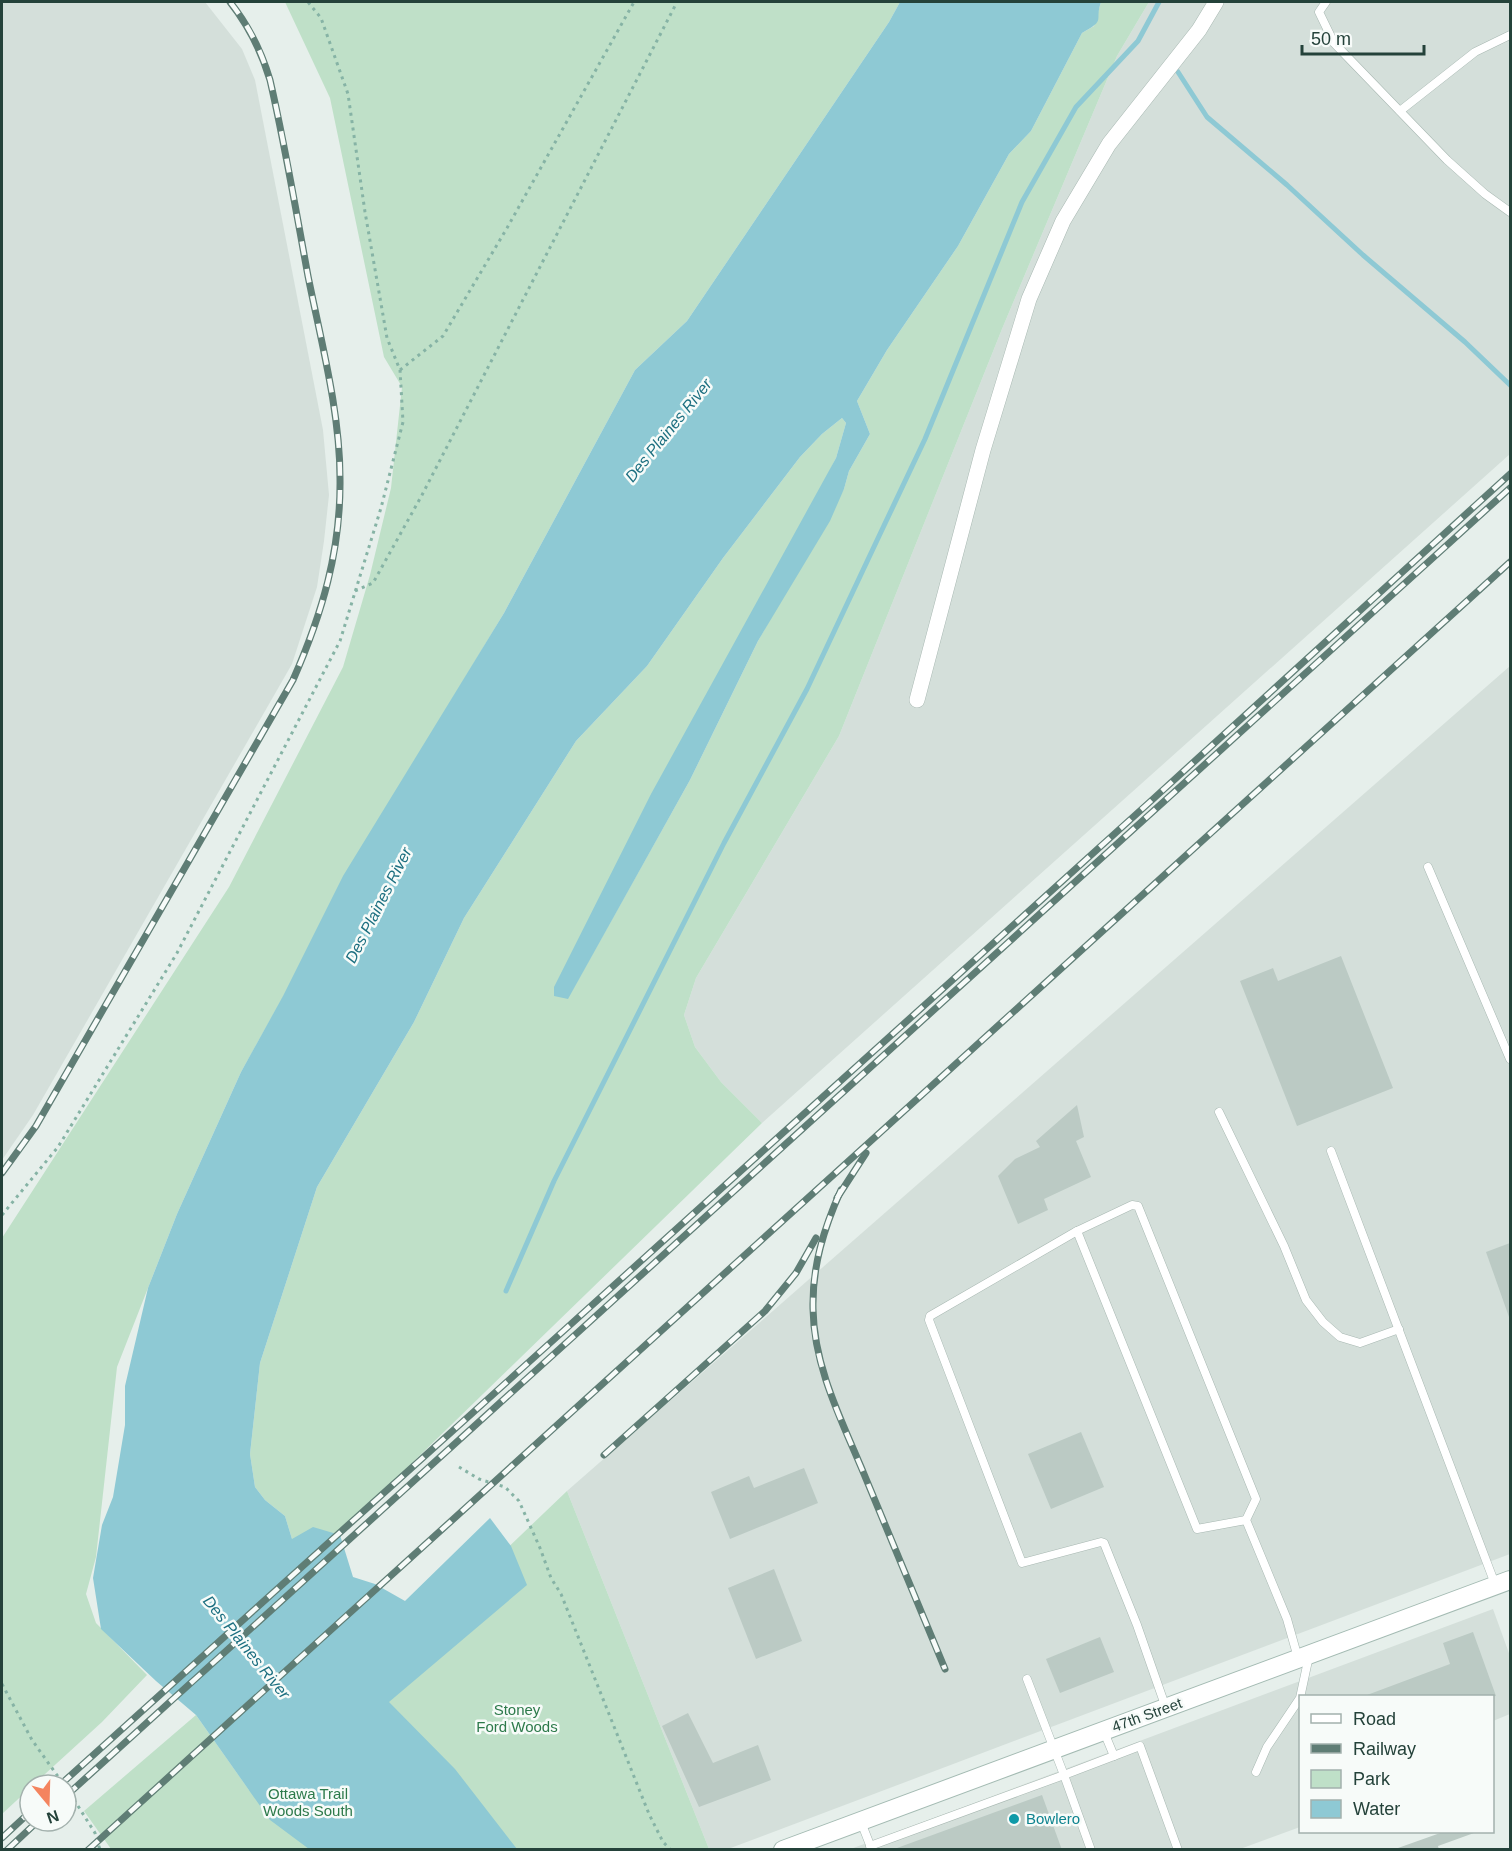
<svg xmlns="http://www.w3.org/2000/svg" width="1512" height="1851" viewBox="0 0 1512 1851" font-family="Helvetica,sans-serif">
  <rect width="100%" height="100%" fill="#e6efeb"/>
  <g fill="#d4dfda">
    <path d="M2 2H205L242 49 255 80 323 430 329 495 324 541 317 587 292 664 33 1115 2 1160Z"/>
    <path d="M1149 2H1510V454L762 1123 721 1082 695 1047 684 1015 696 978 839 736 1002 329 1117 56Z"/>
    <path d="M1510 666V1554L728 1849H709L567 1491Z"/>
    <path d="M1493 1609 1510 1656V1714L1493 1721 1492 1696H1300V1827L1240 1849 848 1850Z"/>
  </g>
  <g fill="#bfe0c8">
    <path d="M285 2H900L889 22 687 321 635 370 504 613 422 749 241 1072 177 1214 117 1367 96 1557 86 1594 96 1623 147 1675 102 1722 33 1785H30V1788L2 1814V1238L229 887 343 667 370 575 391 488 402 387 384 357 330 98Z"/>
    <path d="M1101 2H1149L1117 56 1002 329 839 736 696 978 684 1015 695 1047 721 1082 762 1123 305 1567 292 1539 285 1516 265 1500 255 1487 250 1454 260 1363 317 1187 414 1022 464 918 576 741 647 666 723 558 800 457 822 434 842 418 846 423 836 458 568 998 690 780 758 641 844 489 849 471 870 434 857 401 887 350 958 246 1009 154 1031 131 1082 33 1094 26Z"/>
    <path d="M567 1491 709 1849H111L84 1811 196 1715 249 1790 315 1732Z"/>
  </g>
  <path fill="#8ec9d4" d="M900 2H1101C1094 22 1107 19 1082 33L1031 131 1009 154 958 246 887 350 857 401 870 434 849 471 844 489 830 521 758 641 690 780 568 999 554 996V987L651 794 836 458 846 423 842 418 822 434 800 457 723 558 647 666 576 741 464 918 414 1022 317 1187 260 1363 250 1454 255 1487 265 1500 285 1516 292 1539 313 1527 340 1535 353 1577 375 1584 405 1601 490 1518 511 1546 527 1585 389 1702 455 1769 517 1849H309L270 1820 196 1715 156 1681 101 1629 93 1578 102 1525 113 1497 125 1425V1386L148 1288 177 1214 241 1072 283 996 343 876 504 613 635 370 687 321 889 22Z"/>
  <g fill="none" stroke-linecap="round" stroke-linejoin="round">
    <g stroke="#8ec9d4" stroke-width="5">
      <path d="M1178 72 1207 117 1287 185 1363 255 1465 342 1510 385"/>
      <path d="M506 1291 554 1181 724 843 807 689 880 534 925 439 1022 202 1076 107 1138 41 1159 2"/>
    </g>
  </g>
  <g fill="#bbcac4">
    <path d="M1341 956 1393 1088 1297 1126 1240 981 1273 968 1278 981Z"/>
    <path d="M1077 1105 1084 1137 1076 1141 1091 1177 1044 1199 1048 1210 1018 1224 998 1176 1015 1159 1040 1147 1036 1141Z"/>
    <path d="M1510 1243V1316L1509 1317 1486 1252Z"/>
    <path d="M1081 1432 1104 1487 1051 1509 1028 1454Z"/>
    <path d="M804 1468 818 1503 730 1539 711 1492 749 1476 754 1488Z"/>
    <path d="M774 1569 802 1641 756 1659 728 1588Z"/>
    <path d="M1473 1632 1496 1696H1367V1695L1450 1664 1443 1643Z"/>
    <path d="M1100 1637 1114 1672 1060 1693 1046 1659Z"/>
    <path d="M688 1713 713 1763 758 1745 771 1780 699 1807 662 1726Z"/>
    <path d="M1042 1795 1062 1850H897V1848Z"/>
    <path d="M1443 1832H1474V1833L1438 1846 1439 1850H1398V1848Z"/>
  </g>
  <g fill="none" stroke-linecap="round" stroke-linejoin="round">
    <defs>
      <g id="service">
        <path d="M1326 2 1319 12 1334 43 1447 160 1485 194 1510 212"/>
        <path d="M1400 111 1475 52 1510 35"/>
        <path d="M1428 867 1510 1059"/>
        <path d="M1219 1112 1284 1246 1306 1300 1323 1322 1340 1337 1360 1343 1399 1329"/>
        <path d="M1331 1151 1495 1584"/>
        <path d="M1077 1231 1197 1529 1246 1520"/>
        <path d="M1166 1708 1137 1625 1104 1543 1101 1542 1022 1563 929 1320 930 1316 1077 1231 1132 1205 1138 1206 1256 1499 1246 1520 1287 1619 1298 1658"/>
        <path d="M1104 1732 1114 1756"/>
        <path d="M1256 1772 1267 1747 1300 1698 1309 1656"/>
        <path d="M861 1822 872 1850"/>
        <path d="M870 1846 1064 1775 1027 1679"/>
        <path d="M1091 1850 1064 1775 1140 1746 1178 1850"/>
      </g>
      <path id="minor" d="M917 700 983 450 1029 299 1063 221 1109 144 1199 30 1216 2"/>
      <path id="secondary" d="M783 1850 1510 1580"/>
    </defs>
    <use href="#service" stroke="#a8b8b2" stroke-width="9"/>
    <use href="#minor" stroke="#a8b8b2" stroke-width="16"/>
    <use href="#secondary" stroke="#a4bbb3" stroke-width="20"/>
    <g stroke="#86b3a5" stroke-width="3" stroke-dasharray="3 4.5" stroke-linecap="butt">
      <path d="M400 370 443 336 507 228 634 2"/>
      <path d="M355 591 373 583 422 495 677 2"/>
      <path d="M2 1215 58 1147 177 953 340 641 381 508 403 422 400 370 387 338 365 212 348 94 321 18 308 2"/>
      <path d="M459 1467 479 1479 505 1487 519 1501 540 1548 551 1578 561 1594 649 1814 663 1842 671 1850"/>
      <path d="M2 1684 32 1740 64 1785"/>
      <path d="M66 1787 95 1833 100 1850"/>
    </g>
    <use href="#service" stroke="#fff" stroke-width="8"/>
    <use href="#minor" stroke="#fff" stroke-width="15"/>
    <use href="#secondary" stroke="#fff" stroke-width="18"/>
    <defs>
      <g id="rail">
        <path d="M2 1173 36 1126 293 680C322 614 341 551 340 478 340 412 321 341 308 276 296 211 285 145 270 80 261 50 249 26 230 2"/>
        <path d="M841 1190C824 1228 812 1266 813 1309 814 1368 842 1421 864 1474 891 1539 918 1604 945 1669"/>
        <path d="M837 1198 866 1153"/>
        <path d="M604 1455 765 1311 796 1273 816 1238"/>
        <path d="M60 1785 1152 800 1510 474"/>
        <path d="M66 1796 1510 488"/>
        <path d="M2 1838 30 1812"/>
        <path d="M7 1850 38 1821"/>
        <path d="M88 1850 1510 562"/>
      </g>
    </defs>
    <use href="#rail" stroke="#5f7d75" stroke-width="7"/>
    <use href="#rail" stroke="#f7fbf9" stroke-width="4.5" stroke-dasharray="14" stroke-linecap="butt"/>
  </g>
  <circle fill="#0f9aa8" stroke="#f7fbf9" stroke-width="2" cx="1014" cy="1819" r="6"/>
  <g text-anchor="middle" stroke-width="5" stroke-linejoin="round" paint-order="stroke">
    <g font-size="15" fill="#2d7a4b" stroke="#f7fbf9">
      <text x="517" y="1715">Stoney<tspan x="517" dy="17">Ford Woods</tspan></text>
      <text x="308" y="1799">Ottawa Trail<tspan x="308" dy="17">Woods South</tspan></text>
    </g>
    <g font-size="15" fill="#24423a" stroke="#f7fbf9">
      <text transform="translate(1147 1715) rotate(-20)" y="5">47th Street</text>
    </g>
    <g font-size="15" fill="#0d838f" stroke="#f7fbf9" text-anchor="start">
      <text x="1026" y="1824">Bowlero</text>
    </g>
    <g font-size="16" font-style="italic" fill="#1c6f80" stroke="#f7fbf9">
      <text transform="translate(668 430) rotate(-51)" y="6">Des Plaines River</text>
      <text transform="translate(378 905) rotate(-63)" y="6">Des Plaines River</text>
      <text transform="translate(247 1647) rotate(51)" y="6">Des Plaines River</text>
    </g>
  </g>
  <rect width="1512" height="1851" fill="none" stroke="#24423a" stroke-width="6"/>
  <rect x="1299" y="1695" width="195" height="138" fill="#f7fbf9" stroke="#a3b1ad" stroke-width="1.5"/>
  <rect x="1311" y="1714" width="30" height="9" fill="#ffffff" stroke="#a3b1ad" stroke-width="1.5"/>
  <text x="1353" y="1725" font-size="18" fill="#24423a">Road</text>
  <rect x="1311" y="1744" width="30" height="9" fill="#5f7d75" stroke="#a3b1ad" stroke-width="1.5"/>
  <text x="1353" y="1755" font-size="18" fill="#24423a">Railway</text>
  <rect x="1311" y="1770" width="30" height="18" fill="#bfe0c8" stroke="#a3b1ad" stroke-width="1.5"/>
  <text x="1353" y="1785" font-size="18" fill="#24423a">Park</text>
  <rect x="1311" y="1800" width="30" height="18" fill="#8ec9d4" stroke="#a3b1ad" stroke-width="1.5"/>
  <text x="1353" y="1815" font-size="18" fill="#24423a">Water</text>
  <g transform="translate(48 1803) rotate(161)"><circle r="28" fill="#f7fbf9" stroke="#a3b1ad" stroke-width="1.5"/>
  <path d="M0-4.5L10 22L0 15L-10 22Z" fill="#f4845f"/>
  <text y="-9" font-size="16" font-weight="bold" text-anchor="middle" fill="#24423a">N</text>
  </g>
  <path d="M1302 45v9h122v-9" fill="none" stroke="#24423a" stroke-width="3"/>
  <text x="1311" y="45" font-size="18" fill="#24423a" stroke="#f7fbf9" stroke-width="4.5" paint-order="stroke">50 m</text>
</svg>
